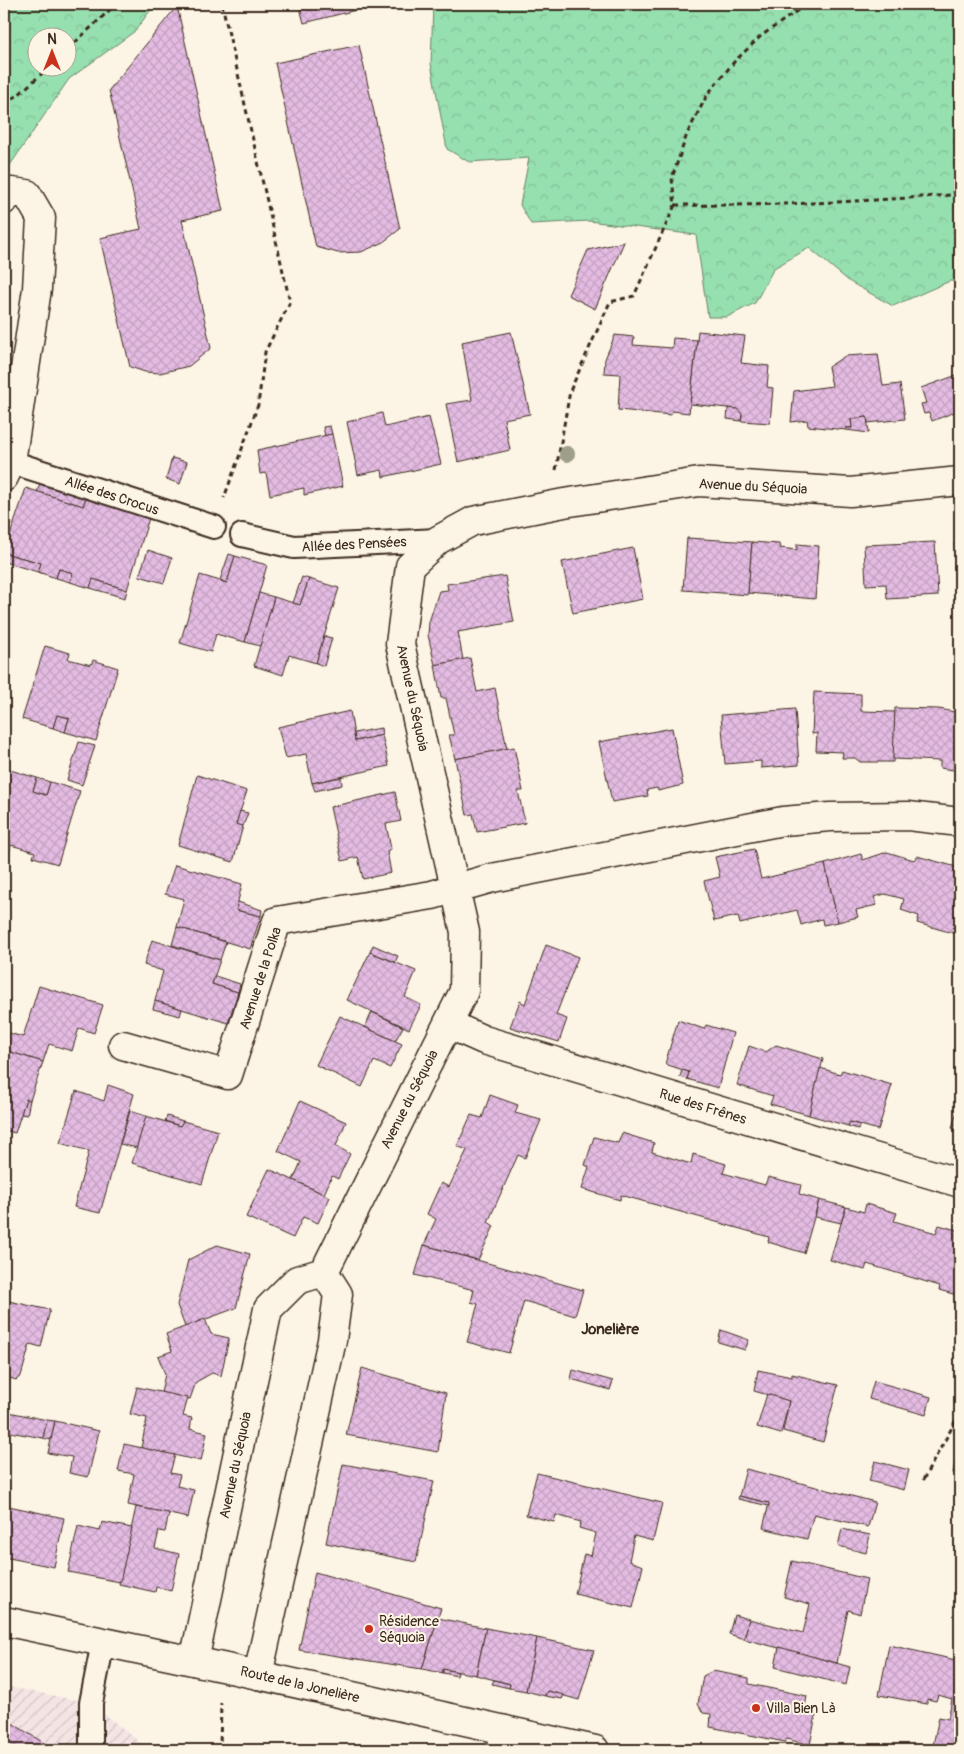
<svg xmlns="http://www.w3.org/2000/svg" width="964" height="1754" viewBox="0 0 964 1754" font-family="Pangolin,sans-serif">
  <defs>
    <pattern id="industrial-furrows" width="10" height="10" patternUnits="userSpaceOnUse" patternTransform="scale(1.25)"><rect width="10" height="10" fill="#f5e4e4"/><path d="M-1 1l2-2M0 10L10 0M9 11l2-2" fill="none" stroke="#d3c4c3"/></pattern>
    <pattern id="forest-crowns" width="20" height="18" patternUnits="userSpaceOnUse" patternTransform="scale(1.25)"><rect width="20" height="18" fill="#96dfaf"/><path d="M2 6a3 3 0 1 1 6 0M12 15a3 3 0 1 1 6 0" fill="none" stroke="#82c096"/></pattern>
    <pattern id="building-cross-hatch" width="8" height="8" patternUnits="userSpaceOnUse" patternTransform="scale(1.25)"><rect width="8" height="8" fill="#e4bbe2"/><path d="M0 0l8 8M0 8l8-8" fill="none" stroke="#c4a1c1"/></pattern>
  </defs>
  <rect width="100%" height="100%" fill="#fcf5e5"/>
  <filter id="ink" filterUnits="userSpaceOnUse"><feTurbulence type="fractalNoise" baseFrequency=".02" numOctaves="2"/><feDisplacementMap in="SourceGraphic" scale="10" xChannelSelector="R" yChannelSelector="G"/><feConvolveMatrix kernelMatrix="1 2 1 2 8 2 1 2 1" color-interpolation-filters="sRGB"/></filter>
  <g filter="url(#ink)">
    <path fill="url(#industrial-furrows)" d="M4 1686 91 1703 149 1750H4Z"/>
    <g fill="url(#forest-crowns)" stroke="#688466" fill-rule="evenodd">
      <path d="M4 4H155L135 31 69 79 4 174ZM38 38H68V68H38Z"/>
      <path d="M433 4H960V282L950 281 893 306 850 282 809 248 774 268 755 303 727 317H708L696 235 589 221 531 224 520 205 529 158 469 162 447 149 431 64Z"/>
    </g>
    <g fill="url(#building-cross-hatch)" stroke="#3b2a1e">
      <path d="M299 4H368V7L304 23Z"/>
      <path d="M177 6 223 211 182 220 211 348 189 366 160 373 145 372 130 367 100 238 141 229 109 90Z"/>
      <path d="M359 45 400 229 382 243 361 252 338 253 316 247 275 63Z"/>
      <path d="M624 242 595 309 568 295 588 250Z"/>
      <path d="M698 331 745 336 741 363 769 366 767 387 773 388 770 423 741 421 742 414 737 409 690 404Z"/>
      <path d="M511 332 530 414 504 419 510 450 458 462 446 404 472 400 462 342Z"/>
      <path d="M615 335 634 337 633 345 672 348 673 338 697 340 689 413 672 411 671 415 618 410 620 374 604 373 605 359Z"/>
      <path d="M878 354 883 386 900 384 905 419 868 423 867 417 851 419 852 428H846V430L808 426 807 420 791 422 794 391 832 386 828 367 845 356Z"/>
      <path d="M960 374V410L932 421 929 413 924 414 921 404 926 403 921 388Z"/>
      <path d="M728 408 737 409 742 414 741 421 727 419Z"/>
      <path d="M382 413 385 427 429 417 441 464 383 477 382 470 358 475 347 422Z"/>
      <path d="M867 417 869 433 846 430V428H852L851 419Z"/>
      <path d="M330 426 332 434 325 436 323 427Z"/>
      <path d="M332 434 343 486 304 495V488L270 495 266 473 260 474 257 450Z"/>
      <path d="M172 458 187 462 180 484 166 479Z"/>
      <path d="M40 484 86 498 83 506 37 492Z"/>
      <path d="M26 488 83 506 86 498 149 518 127 590 93 579 90 588 70 582 73 573 59 569 56 578 38 572 41 563 4 553Z"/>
      <path d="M687 538 752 542 748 595 683 590Z"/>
      <path d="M752 542 779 544 780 548 797 550V544L819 546 815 599 748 593Z"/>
      <path d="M935 542 938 596 887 599 886 584 866 585 864 545Z"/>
      <path d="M960 542V566L954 544Z"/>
      <path d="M633 548 643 599 573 613 562 562Z"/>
      <path d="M148 550 172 558 164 583 139 576Z"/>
      <path d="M4 553 41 563 38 572 4 562Z"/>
      <path d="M229 554 235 556 227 583 220 580Z"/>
      <path d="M235 556 267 565 245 642 216 634 211 652 180 643 200 575 227 583Z"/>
      <path d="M59 569 73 573 70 582 56 578Z"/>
      <path d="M505 576 514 622 458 632 463 660 435 665 428 635 429 622 439 591 448 590 447 584Z"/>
      <path d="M302 577 309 579 300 605 293 603Z"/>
      <path d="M93 579 127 590 125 598 90 588Z"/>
      <path d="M309 579 339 588 316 663 289 655 283 675 254 666 274 597 300 605Z"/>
      <path d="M259 593 274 597 260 646 245 642Z"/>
      <path d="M324 636 332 638 324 666 316 663Z"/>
      <path d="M45 646 70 653 68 659 91 665 93 660 118 668 96 741 65 732 69 718 57 715 53 728 22 719Z"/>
      <path d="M470 658 477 692 495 688 507 749 455 759 449 735H454L446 698H441L435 665Z"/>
      <path d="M814 692 861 694V711L896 712 893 762H860L855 758H842L843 752 816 751 817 733 812 734Z"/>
      <path d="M895 708 939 709 960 713V771L940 768V761L893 759Z"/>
      <path d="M795 709 799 765 761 768V761L725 764 721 715Z"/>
      <path d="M350 711 355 741 382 735 389 766 312 783 306 754 286 758 278 727Z"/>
      <path d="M57 715 69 718 65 732 53 728Z"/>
      <path d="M381 728 382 735 355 741 354 733Z"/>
      <path d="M672 728 683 785 658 791 657 788 647 790 648 796 612 802 599 742Z"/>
      <path d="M79 742 95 746 82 785 67 780Z"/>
      <path d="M514 747 523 791H518L525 823 477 832 473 814 467 815 455 759Z"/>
      <path d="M7 769 37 778 33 791 46 795 50 782 80 791 58 864 33 857 35 852 11 845 10 850 4 848V780Z"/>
      <path d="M197 775 247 791 236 824 243 826 233 862 178 845Z"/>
      <path d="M341 777 342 785 315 791 312 783Z"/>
      <path d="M37 778 50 782 46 795 33 791Z"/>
      <path d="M395 792 401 821 386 824 391 849 387 851 391 873 363 879 358 857 342 861 330 807Z"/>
      <path d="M240 811 248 813 243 826 236 824Z"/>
      <path d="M754 849 761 879 825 864 838 922 823 925 822 919 801 925 797 910 740 924 738 916 714 921 704 881 720 877 715 857Z"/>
      <path d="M887 852 914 860 917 856 960 868V935L917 923 919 916 901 910 904 899 885 894 874 897 877 905 856 910 858 917 838 922 825 864 861 854 863 860Z"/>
      <path d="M175 865 242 884 236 910 261 916 250 949 177 927 184 899 165 894Z"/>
      <path d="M238 902 262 910 261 916 236 910Z"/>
      <path d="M177 927 226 942 220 960 172 945Z"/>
      <path d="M152 940 220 960 212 984 238 992 228 1023 155 1001 163 971 144 965Z"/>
      <path d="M373 945 398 956 395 962 370 952Z"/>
      <path d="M546 945 578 957 556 1015 567 1019 559 1042 510 1027 520 1001 525 1004Z"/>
      <path d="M370 952 416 971 405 997 421 1005 409 1029 347 1000Z"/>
      <path d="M215 976 240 984 238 992 212 984Z"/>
      <path d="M39 986 103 1005 94 1033 79 1028 72 1051 49 1044 43 1062 4 1050 9 1033 23 1037Z"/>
      <path d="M155 1001 182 1009 180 1016 153 1009Z"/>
      <path d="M372 1012 403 1027 395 1041 365 1027Z"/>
      <path d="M340 1016 402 1044 390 1068 374 1061 362 1087 316 1065Z"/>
      <path d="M678 1020 704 1029 706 1025 733 1033 718 1088 687 1079 689 1072 665 1064Z"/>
      <path d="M776 1045 823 1059 809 1115 770 1104 773 1096 737 1085 749 1046 766 1052Z"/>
      <path d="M4 1050 43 1062 30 1100 26 1099 15 1133 4 1130Z"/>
      <path d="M820 1068 840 1074 842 1070 892 1085 878 1130 850 1122 848 1126 809 1115Z"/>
      <path d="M682 1070 689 1072 687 1079 680 1077Z"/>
      <path d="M108 1085 134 1094 100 1213 74 1207 89 1151 60 1143 76 1091 104 1101Z"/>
      <path d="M490 1095 518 1105 515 1113 541 1120 525 1158 518 1155 488 1222 494 1226 478 1260 424 1245 436 1219 427 1214 441 1183 449 1187 467 1150 457 1146 471 1115 482 1118Z"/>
      <path d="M26 1099 30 1100 27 1115 21 1114Z"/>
      <path d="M300 1101 346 1122 336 1146 350 1154 338 1179 332 1176 324 1194 293 1180 301 1162 278 1151Z"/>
      <path d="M130 1111 146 1116 137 1148 120 1144Z"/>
      <path d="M957 1111 960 1112V1132L952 1128Z"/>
      <path d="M146 1116 180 1126 183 1121 218 1131 202 1184 132 1163Z"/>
      <path d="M167 1116 183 1121 180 1126 165 1121Z"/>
      <path d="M850 1122 860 1125 858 1129 848 1126Z"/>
      <path d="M959 1131 960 1132V1156L953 1154Z"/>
      <path d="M622 1133 654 1143 652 1152 691 1164 693 1154 726 1164 723 1173 765 1185 768 1177 801 1185 799 1194 819 1200 804 1253 768 1242 769 1237 621 1195 620 1200 582 1189 589 1167 585 1165 594 1137 618 1143Z"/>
      <path d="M269 1169 330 1197 318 1223 303 1217 293 1238 246 1217Z"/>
      <path d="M4 1189 9 1191 6 1209 4 1208Z"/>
      <path d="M819 1200 846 1207 841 1223 815 1217Z"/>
      <path d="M866 1204 897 1213 894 1221 936 1233 939 1225 960 1231V1296L939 1290 940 1286 867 1264 865 1270 830 1260 846 1207 864 1212Z"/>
      <path d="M217 1245 250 1254 236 1308 185 1327 177 1305 188 1260Z"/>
      <path d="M424 1245 583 1290 575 1316 524 1301 509 1353 467 1342 478 1304 471 1302 474 1290 415 1275Z"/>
      <path d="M4 1300 50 1310 41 1347 30 1344 21 1376 16 1380 4 1376Z"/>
      <path d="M205 1319 211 1334 229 1338 221 1376 212 1373 196 1382 190 1399 161 1393 165 1374 158 1356 172 1351 166 1334Z"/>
      <path d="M721 1330 749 1340 745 1350 718 1342Z"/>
      <path d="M362 1368 446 1393 438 1452 346 1435Z"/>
      <path d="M573 1370 613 1381 610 1390 571 1379Z"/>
      <path d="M758 1370 792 1377V1374L838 1385 823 1442 783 1431 789 1401 754 1391Z"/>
      <path d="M874 1381 931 1397 926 1415 869 1399Z"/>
      <path d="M137 1387 188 1398 183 1416 192 1418 190 1429 207 1433 201 1461 141 1448 147 1418 130 1414Z"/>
      <path d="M767 1394 789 1401 781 1434 757 1427Z"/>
      <path d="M4 1411 47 1420 43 1438 4 1431Z"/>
      <path d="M47 1420 55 1421 51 1440 43 1438Z"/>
      <path d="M55 1421 99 1431 88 1477 69 1473 72 1457 48 1453Z"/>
      <path d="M124 1444 175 1455 170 1473 180 1475 177 1486 194 1490 188 1518 128 1505 134 1474 118 1471Z"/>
      <path d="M959 1444H960V1474L953 1473Z"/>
      <path d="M875 1461 909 1470 904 1490 869 1481Z"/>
      <path d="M343 1464 434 1481 416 1562 326 1543Z"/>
      <path d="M746 1469 875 1502 868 1527 814 1514 807 1539 763 1528 769 1503 739 1496Z"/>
      <path d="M537 1473 662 1503 653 1541 634 1536 629 1561 643 1566 633 1608 575 1594 584 1554 591 1556 596 1533 579 1528 581 1522 556 1515 554 1522 526 1515Z"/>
      <path d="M739 1496 769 1503V1506L738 1499Z"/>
      <path d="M4 1505 64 1518 54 1567 4 1557Z"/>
      <path d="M136 1507 169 1513 165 1532 159 1531 155 1548 179 1554 171 1591 156 1587 155 1592 119 1584Z"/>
      <path d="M102 1522 132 1528 120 1582 68 1572 78 1526 100 1531Z"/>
      <path d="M842 1529 870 1535 866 1553 838 1546Z"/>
      <path d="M792 1561 867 1579 860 1614 848 1610 837 1663 744 1639 749 1619 803 1633 810 1604 784 1597Z"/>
      <path d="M315 1572 441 1608 422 1669 299 1650Z"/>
      <path d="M734 1615 749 1619 744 1639 729 1634Z"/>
      <path d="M438 1618 486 1628 476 1675 443 1669V1673L422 1669Z"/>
      <path d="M486 1628 537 1638 526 1691 509 1688 510 1684 476 1675Z"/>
      <path d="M537 1638 594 1650 579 1700 547 1691 545 1696 526 1691Z"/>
      <path d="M889 1645 960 1661V1750H932L939 1717 948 1719 952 1699 938 1695 936 1701 927 1699V1704L879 1695Z"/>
      <path d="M779 1647 850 1667 846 1685 775 1667Z"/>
      <path d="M443 1669 458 1672 457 1676 443 1673Z"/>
      <path d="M713 1671 749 1678V1684L807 1696 805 1707 817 1710 810 1745 786 1739 785 1742 710 1727 711 1714 703 1713 698 1704 703 1676Z"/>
      <path d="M494 1680 510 1684 509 1688 492 1684Z"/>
      <path d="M547 1691 564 1695 562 1699 545 1696Z"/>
      <path d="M4 1718 55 1750H4Z"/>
    </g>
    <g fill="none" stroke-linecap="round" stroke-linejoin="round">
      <defs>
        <g id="lane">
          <path d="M11 462 214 527"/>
          <path d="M242 535 294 547 438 540"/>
          <path d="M91 1750V1703L103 1642"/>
        </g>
        <g id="street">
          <path d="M4 200 12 192 27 194 41 218 37 289 11 462 4 477"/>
          <path d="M448 1024 484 1040 960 1183"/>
          <path d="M123 1045 228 1075 277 921 432 895 492 878 783 821 830 817 908 816 960 822"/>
          <path d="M194 1661 268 1309 297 1280 324 1272 464 991 465 932 400 644 410 566 438 540 473 521 564 503 699 482 850 492 960 481"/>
          <path d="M258 1675 332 1340 338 1294 324 1272"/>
          <path d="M502 1750 504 1730"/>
        </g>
        <path id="secondary" d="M4 1621 231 1669 595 1750"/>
      </defs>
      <use href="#lane" stroke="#3b2a1e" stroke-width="26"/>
      <use href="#street" stroke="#3b2a1e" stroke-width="31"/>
      <use href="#secondary" stroke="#3b2a1e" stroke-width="31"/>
      <g stroke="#3b2a1e" stroke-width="3" stroke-dasharray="5 4" stroke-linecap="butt">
        <path d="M222 4 290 302 265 352 258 405 224 498"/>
        <path d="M68 49 116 4"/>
        <path d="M4 102 17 96 48 68"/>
        <path d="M675 205C767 206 858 202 950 195L960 189"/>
        <path d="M556 470 570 391 610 302 634 296 675 205 672 178 687 134 707 95 734 62 761 36 807 4"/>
        <path d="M923 1480 960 1413"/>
        <path d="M220 1750 221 1703"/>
      </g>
      <use href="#lane" stroke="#fcf5e5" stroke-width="22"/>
      <use href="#street" stroke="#fcf5e5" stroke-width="28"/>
      <use href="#secondary" stroke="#fcf5e5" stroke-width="28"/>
    </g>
    <circle fill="#9e9e8b" cx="567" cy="454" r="8"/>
  </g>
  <g fill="#c8321e" stroke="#fcf5e5" stroke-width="2">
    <circle cx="369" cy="1629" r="5"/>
    <circle cx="756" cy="1708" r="5"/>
  </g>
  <g text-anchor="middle" stroke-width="4" stroke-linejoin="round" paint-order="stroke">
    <g font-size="14" fill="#3b2a1e" stroke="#fcf5e5">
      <text transform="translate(753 486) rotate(3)" y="5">Avenue du Séquoia</text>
      <text transform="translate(112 495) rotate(18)" y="5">Allée des Crocus</text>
      <text transform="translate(354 544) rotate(-3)" y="5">Allée des Pensées</text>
      <text transform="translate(413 698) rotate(78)" y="5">Avenue du Séquoia</text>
      <text transform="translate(260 978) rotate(-72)" y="5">Avenue de la Polka</text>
      <text transform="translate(409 1099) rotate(-63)" y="5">Avenue du Séquoia</text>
      <text transform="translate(703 1106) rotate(17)" y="5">Rue des Frênes</text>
      <text transform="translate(235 1465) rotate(-78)" y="5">Avenue du Séquoia</text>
      <text transform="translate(300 1684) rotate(13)" y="5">Route de la Jonelière</text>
    </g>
    <g font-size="14" fill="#3b2a1e" stroke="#fcf5e5" text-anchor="start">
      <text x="379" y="1626">Résidence<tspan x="379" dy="16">Séquoia</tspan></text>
      <text x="766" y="1713">Villa Bien Là</text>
    </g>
    <g font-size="15" font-weight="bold" fill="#3b2a1e" stroke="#fcf5e5">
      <text x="610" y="1334">Jonelière</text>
    </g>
  </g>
  <rect width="964" height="1754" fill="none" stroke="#fcf5e5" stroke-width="20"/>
  <rect x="10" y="10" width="944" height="1734" fill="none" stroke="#3b2a1e" stroke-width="2" filter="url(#ink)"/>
  <g transform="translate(52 52)"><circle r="24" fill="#fcf5e5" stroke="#afa495"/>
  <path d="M0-4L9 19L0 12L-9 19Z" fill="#c8321e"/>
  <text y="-8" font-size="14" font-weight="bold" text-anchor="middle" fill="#3b2a1e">N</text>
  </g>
</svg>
